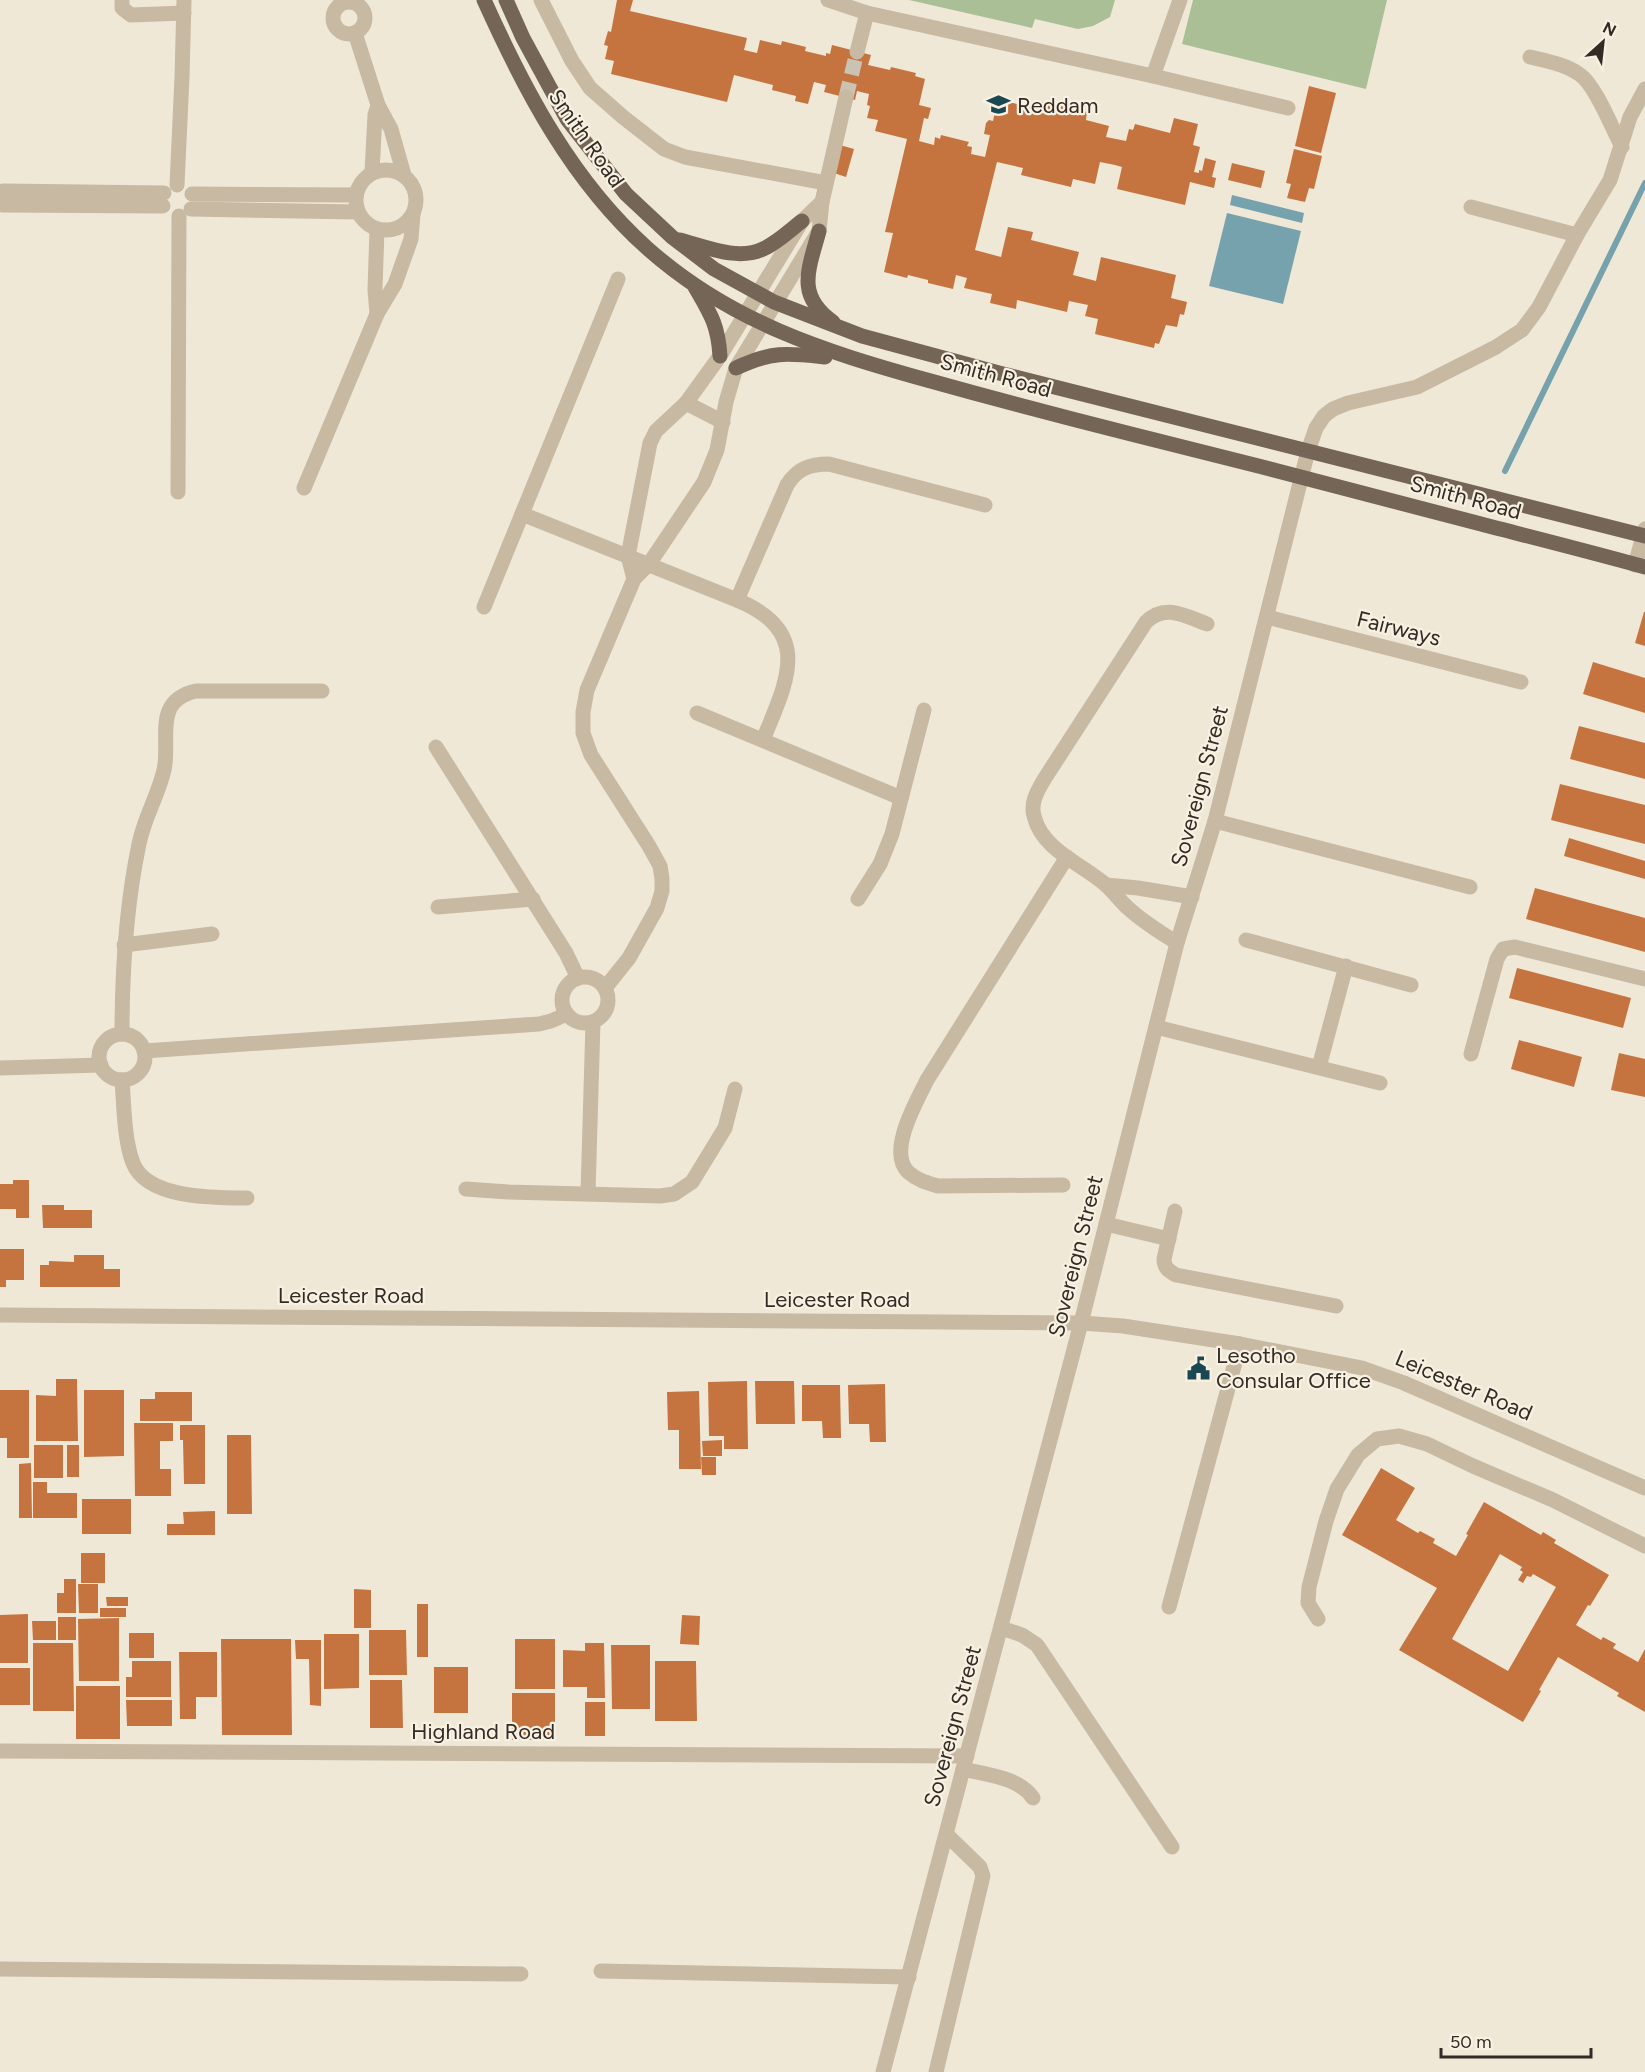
<svg xmlns="http://www.w3.org/2000/svg" width="1645" height="2072" viewBox="0 0 1645 2072" font-family="Figtree,sans-serif">
  <rect width="100%" height="100%" fill="#f0e8d6"/>
  <g fill="#abbf97">
    <path d="M909 0H1115L1110 17 1093 26 1078 29 1035 19 1032 28Z"/>
    <path d="M1193 0H1387L1366 89 1182 44Z"/>
  </g>
  <g fill="#76a2ad">
    <path d="M1232 195 1304 213 1302 223 1230 205Z"/>
    <path d="M1227 213 1301 231 1283 304 1209 286Z"/>
  </g>
  <g fill="none" stroke-linecap="round" stroke-linejoin="round">
    <path stroke="#76a2ad" stroke-width="6" d="M1505 471 1645 183"/>
  </g>
  <g fill="#c5743f" fill-rule="evenodd">
    <path d="M617 0H633L630 11 747 38 744 50 757 53 760 40 781 45 782 41 806 47 805 51 826 56V53L830 54 832 45 871 55 868 65 890 70 891 67 916 73 915 76 925 79 919 105 931 108 928 119 924 118 919 141 934 145 935 137 940 139 941 135 969 142 967 146 972 147 971 154 985 157 990 135 984 134 986 123 989 120 993 121 995 111 1006 113 1009 102 1037 109 1039 101 1087 112 1086 120 1109 126 1106 137 1126 141 1129 129 1133 130 1135 124 1170 133 1174 118 1198 124 1193 145 1200 147 1194 172 1199 173V170L1202 171 1205 158 1216 161 1212 177 1216 178 1214 188 1190 182 1185 205 1117 189 1122 167 1115 165 1100 162 1095 184 1073 179 1071 187 1021 175 1023 168 997 162 975 250 1001 257 1008 227 1033 232 1031 240 1079 252 1073 275 1096 281 1101 257 1176 275 1171 298 1187 302 1184 315 1180 314 1177 327 1166 325 1159 344 1155 343 1154 348 1095 334 1098 319 1085 316 1088 305 1069 301 1067 312 1017 300 1016 309 990 303 992 294 964 288 967 278 956 275 953 289 928 283V280L908 275 907 278 884 272 893 233 885 232 907 139 875 131 878 120 867 118 870 106 867 105 869 94 857 91 855 100 824 92 826 85 814 82 808 104 795 101 796 96 772 90 773 85 734 75 727 102 611 74 614 61 605 59 608 46 604 45 608 31 611 32Z"/>
    <path d="M1309 86 1336 93 1321 153 1295 146Z"/>
    <path d="M840 145 854 149 846 177 831 172Z"/>
    <path d="M1294 149 1322 156 1314 189 1309 188 1305 202 1287 198 1291 184 1286 183Z"/>
    <path d="M1232 163 1265 171 1261 188 1228 180Z"/>
    <path d="M1644 612H1645V646L1635 643Z"/>
    <path d="M1593 662 1645 678V713L1583 694Z"/>
    <path d="M1579 726 1645 743V779L1570 759Z"/>
    <path d="M1560 784 1645 805V844L1551 820Z"/>
    <path d="M1569 838 1645 861V879L1564 856Z"/>
    <path d="M1535 888 1645 918V952L1526 919Z"/>
    <path d="M1517 968 1631 998 1623 1028 1509 998Z"/>
    <path d="M1519 1040 1582 1057 1574 1087 1511 1069Z"/>
    <path d="M1619 1053 1645 1059V1097L1611 1090Z"/>
    <path d="M13 1180H29V1218H16V1209H0V1184H13Z"/>
    <path d="M42 1205H64V1210H92V1228H43Z"/>
    <path d="M0 1249H24V1280H6V1287H0Z"/>
    <path d="M74 1255H104V1269H120V1287H40V1265H49V1261L74 1262Z"/>
    <path d="M56 1379H77L78 1441H36V1395L56 1396Z"/>
    <path d="M747 1381 748 1449H724V1436H709L708 1382Z"/>
    <path d="M755 1381H794L795 1424H756Z"/>
    <path d="M885 1384 886 1442H870L869 1424H849L848 1385Z"/>
    <path d="M802 1385H840L841 1438H823L822 1421H802Z"/>
    <path d="M0 1390H29V1458H7V1438H0Z"/>
    <path d="M84 1390H124V1456L84 1457Z"/>
    <path d="M699 1391 701 1469H679V1430H668L667 1392Z"/>
    <path d="M155 1392H192V1421H140V1399H155Z"/>
    <path d="M134 1423H173V1441H160V1469H171V1496H135Z"/>
    <path d="M180 1425H205V1484H184L183 1440H180Z"/>
    <path d="M227 1435H251L252 1514H227Z"/>
    <path d="M722 1440V1456H703L702 1441Z"/>
    <rect x="34" y="1445" width="29" height="33"/>
    <rect x="67" y="1445" width="12" height="32"/>
    <path d="M701 1457H716V1475H702Z"/>
    <path d="M31 1463 32 1518H19V1464Z"/>
    <path d="M1381 1468 1415 1488 1396 1520 1418 1533 1420 1531 1435 1539 1433 1543 1456 1556 1468 1535 1466 1534 1484 1502 1541 1535 1543 1532 1556 1540 1554 1543 1609 1575 1590 1606 1588 1605 1576 1625 1601 1640 1603 1637 1616 1644 1613 1648 1638 1662 1645 1649V1712L1617 1696 1619 1693 1558 1657 1539 1690 1541 1691 1523 1722 1399 1650 1437 1588 1342 1535ZM1500 1554 1522 1567 1520 1570 1523 1572 1518 1580 1523 1583 1527 1576 1531 1577 1533 1574 1556 1587 1508 1671 1452 1639Z"/>
    <path d="M33 1482H47V1493H77V1518H33Z"/>
    <rect x="82" y="1499" width="49" height="35"/>
    <path d="M215 1511V1535H167V1524H184L183 1512Z"/>
    <rect x="81" y="1553" width="24" height="30"/>
    <path d="M64 1579H76V1613H57V1593H64Z"/>
    <path d="M78 1584H98V1613H79Z"/>
    <path d="M354 1589 371 1590V1628H354Z"/>
    <path d="M106 1597H128V1606H107Z"/>
    <rect x="417" y="1604" width="11" height="53"/>
    <rect x="100" y="1608" width="26" height="9"/>
    <path d="M28 1614V1663H0V1615Z"/>
    <path d="M682 1615 700 1616 699 1645 680 1644Z"/>
    <rect x="58" y="1617" width="18" height="23"/>
    <path d="M119 1618V1681H79L78 1619Z"/>
    <path d="M32 1621H56V1640H33Z"/>
    <path d="M369 1630H406L407 1675H369Z"/>
    <rect x="129" y="1633" width="25" height="25"/>
    <path d="M324 1634H359V1688L324 1689Z"/>
    <path d="M221 1639H291L292 1735H222Z"/>
    <rect x="515" y="1639" width="40" height="50"/>
    <path d="M295 1640H321V1706L310 1705 309 1659H296Z"/>
    <path d="M33 1643H73L74 1711H33Z"/>
    <path d="M585 1643H604L605 1698H587V1687H563V1650L585 1651Z"/>
    <path d="M611 1645H650V1709H612Z"/>
    <path d="M179 1652H217V1697H196V1719H180Z"/>
    <path d="M132 1661H171V1697H126V1677H132Z"/>
    <path d="M655 1661H696L697 1721H655Z"/>
    <rect x="434" y="1667" width="34" height="46"/>
    <rect x="0" y="1668" width="30" height="37"/>
    <path d="M370 1680H402L403 1728H370Z"/>
    <rect x="76" y="1686" width="44" height="53"/>
    <rect x="512" y="1693" width="43" height="47"/>
    <path d="M126 1700H172V1726H127Z"/>
    <rect x="585" y="1702" width="20" height="34"/>
  </g>
  <g fill="none" stroke-linecap="round" stroke-linejoin="round">
    <path stroke="#cac2b3" stroke-width="15" stroke-dasharray="15 8" stroke-linecap="butt" d="M846 97 857 52"/>
    <g stroke="#c8b9a3" stroke-width="15">
      <path d="M122 0V8L131 15 184 13"/>
      <path d="M541 0 572 61 590 88 623 117 664 149 685 157 826 183"/>
      <path d="M828 0 867 13 1153 76 1288 108"/>
      <circle cx="349" cy="18" r="16"/>
      <path d="M355 33 378 105 391 129 404 175"/>
      <path d="M857 52 867 13"/>
      <path d="M1530 57C1546 61 1565 64 1579 74 1595 84 1612 128 1622 147"/>
      <path d="M1153 76 1180 0"/>
      <circle cx="386" cy="200" r="30"/>
      <path d="M372 172 375 115 378 105"/>
      <path d="M177 185 182 77 184 0"/>
      <path d="M3 191 164 193"/>
      <path d="M192 194 356 195"/>
      <path d="M3 205 163 206"/>
      <path d="M1471 207 1577 235"/>
      <path d="M191 209 358 212"/>
      <path d="M377 314 375 290 377 229"/>
      <path d="M686 403 723 422"/>
      <path d="M304 488 377 314 395 284 411 239 413 214"/>
      <path d="M178 492 179 216"/>
      <path d="M522 514 737 600C814 632 787 681 763 740"/>
      <path d="M1635 565 1645 529"/>
      <path d="M634 579 628 556 650 443 656 431 686 403 720 356 802 221 822 202"/>
      <path d="M737 600 787 485C797 469 809 464 829 464L985 505"/>
      <path d="M484 607 618 279"/>
      <path d="M1267 617 1521 682"/>
      <path d="M697 713 901 798"/>
      <path d="M436 747 566 953 578 978"/>
      <path d="M1215 821 1470 887"/>
      <path d="M1106 885 1138 888 1192 897"/>
      <path d="M858 899 880 864 892 834 924 710"/>
      <path d="M438 907 533 899"/>
      <path d="M1246 940 1411 985"/>
      <path d="M1177 943C1160 932 1143 922 1128 908 1120 901 1114 892 1106 885 1082 864 1042 850 1034 816 1030 802 1038 790 1045 778L1146 622C1165 603 1185 616 1207 624"/>
      <path d="M124 945 212 934"/>
      <circle cx="585" cy="1000" r="23"/>
      <path d="M605 988 629 958 657 908 662 891V879L660 866 649 846 591 755 583 733V712L587 690 634 579 649 564 704 482 717 450 726 402 736 368 819 231 822 202 846 97"/>
      <path d="M1156 1027 1380 1083"/>
      <path d="M122 1034C122 970 126 906 139 844 144 818 158 796 164 770 171 739 152 701 196 691H322"/>
      <circle cx="122" cy="1057" r="23"/>
      <path d="M144 1051 539 1024 551 1021 567 1014"/>
      <path d="M1471 1054 1497 959 1503 949 1515 947 1645 979"/>
      <path d="M1319 1067 1346 966"/>
      <path d="M0 1068 101 1065"/>
      <path d="M122 1080C124 1105 124 1140 133 1163 147 1199 215 1198 247 1198"/>
      <path d="M1063 1185 938 1186C927 1183 917 1180 908 1172 887 1151 917 1101 927 1080L1067 857"/>
      <path d="M466 1189 508 1192 660 1196 674 1194 692 1182 725 1128 735 1089"/>
      <path d="M588 1193 593 1022"/>
      <path d="M1175 1211 1164 1259C1164 1268 1169 1271 1176 1275L1336 1306"/>
      <path d="M1106 1224 1169 1239"/>
      <path d="M0 1315 1081 1323 1123 1326 1240 1344 1362 1368 1404 1383 1645 1488"/>
      <path d="M1169 1607 1240 1344"/>
      <path d="M1318 1619 1308 1603 1309 1587 1326 1521 1337 1489 1358 1455 1377 1439 1399 1436 1427 1444 1473 1466 1553 1500 1645 1546"/>
      <path d="M1001 1628 1022 1635 1037 1645 1172 1847"/>
      <path d="M0 1751 967 1756"/>
      <path d="M963 1769C986 1775 1019 1777 1033 1798"/>
      <path d="M0 1969 521 1974"/>
      <path d="M601 1971 909 1977"/>
      <path d="M883 2072 1081 1323 1177 943 1215 821 1308 451 1316 428 1324 416 1333 409 1348 403 1417 387 1496 347 1522 330 1539 307 1577 235 1610 180 1630 117 1645 89"/>
      <path d="M936 2072 983 1876 980 1867 947 1835"/>
    </g>
    <g stroke="#756556" stroke-width="15">
      <path d="M484 0C525 91 572 181 647 248 730 322 823 351 927 380 995 399 1063 417 1131 434 1248 463 1364 493 1481 524 1535 538 1591 552 1645 567"/>
      <path d="M506 0 523 38 567 119 626 194 672 237 714 269 774 302 862 336 999 373 1645 536"/>
      <path d="M819 231C809 269 795 295 833 322"/>
      <path d="M680 240C706 247 738 261 763 249 777 243 789 231 802 221"/>
      <path d="M695 287C710 313 718 324 720 356"/>
      <path d="M736 368C772 351 787 353 825 357"/>
    </g>
  </g>
  <defs>
    <symbol id="school-bare" viewBox="-9 -9 18 18"><path d="M0-5L7-2L0 1L-7-2ZM-4 1L0 2.5L4 1V4Q0 6-4 4Z" fill="#1b4753" stroke="#f8f1e2" stroke-width="2.5" paint-order="stroke"/></symbol>
    <symbol id="civic-bare" viewBox="-9 -9 18 18"><path d="M-.6-6.5H3V-4.5H.6V-3L4-1V1h2V6H-6V1h2V-1L-.6-3ZM-1.2 2.5V6h2.4V2.5Z" fill="#1b4753" stroke="#f8f1e2" stroke-width="2.5" paint-order="stroke"/></symbol>
  </defs>
  <g fill-rule="evenodd">
    <use href="#school-bare" x="982" y="88" width="33" height="33"/>
    <use href="#civic-bare" x="1182" y="1352" width="33" height="33"/>
  </g>
  <g text-anchor="middle" stroke-width="4.5" stroke-linejoin="round" paint-order="stroke">
    <g font-size="22" fill="#332b25" stroke="#f8f1e2" text-anchor="start">
      <text x="1017" y="113">Reddam</text>
      <text x="1216" y="1363">Lesotho<tspan x="1216" dy="25">Consular Office</tspan></text>
    </g>
    <g font-size="22" fill="#332b25" stroke="#f8f1e2">
      <text transform="translate(587 138) rotate(55)" y="8">Smith Road</text>
      <text transform="translate(996 375) rotate(15)" y="8">Smith Road</text>
      <text transform="translate(1466 497) rotate(15)" y="8">Smith Road</text>
      <text transform="translate(1399 628) rotate(14)" y="8">Fairways</text>
      <text transform="translate(1199 786) rotate(-75)" y="8">Sovereign Street</text>
      <text transform="translate(1075 1256) rotate(-76)" y="8">Sovereign Street</text>
      <text x="351" y="1303">Leicester Road</text>
      <text x="837" y="1307">Leicester Road</text>
      <text transform="translate(1464 1385) rotate(23)" y="8">Leicester Road</text>
      <text transform="translate(952 1726) rotate(-75)" y="8">Sovereign Street</text>
      <text x="483" y="1739">Highland Road</text>
    </g>
  </g>
  <g transform="translate(1603 42) rotate(27)" stroke="#f8f1e2" stroke-width="4.5" paint-order="stroke">
  <path d="M0-4.5L10 22L0 15L-10 22Z" fill="#332b25"/>
  <text y="-9" font-size="16" font-weight="bold" text-anchor="middle" fill="#332b25">N</text>
  </g>
  <path d="M1441 2048v9h150v-9" fill="none" stroke="#332b25" stroke-width="3"/>
  <text x="1450" y="2048" font-size="18" fill="#332b25" stroke="#f8f1e2" stroke-width="4.5" paint-order="stroke">50 m</text>
</svg>
